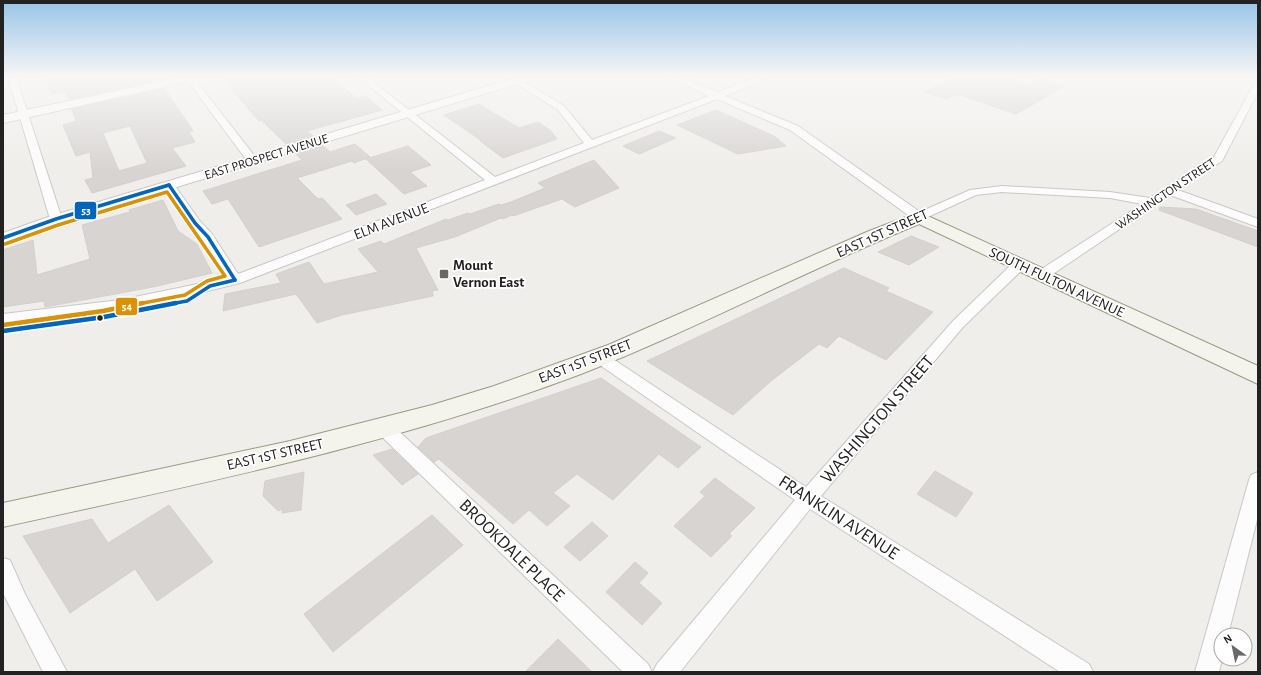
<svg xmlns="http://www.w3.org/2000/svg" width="1261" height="675" viewBox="0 0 1261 675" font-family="'Alegreya Sans',sans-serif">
  <rect width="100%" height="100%" fill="#f0eeeb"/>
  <g fill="#d7d4d2" stroke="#d3d0cc" fill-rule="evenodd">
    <path d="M45 77H157L159 80 69 99 66 91 51 94Z"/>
    <path d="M237 77H331L356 98 365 96 382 110 307 131 313 136 286 144 261 120 259 121 232 90H234L226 79Z"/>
    <path d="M955 77H1002L1029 85 1040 79 1065 86 1016 114 957 94 947 99 924 92Z"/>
    <path d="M165 89 193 131 189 132 195 142 172 148 186 166 92 193 85 180 93 178 90 152 76 156 63 125 76 121 72 109ZM130 126 147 163 119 171 103 133Z"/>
    <path d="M479 104 519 128 538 122 550 130 557 139 503 158 480 141H482L444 115Z"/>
    <path d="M716 110 774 136 786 146 738 154 677 125Z"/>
    <path d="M659 131 676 138 639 154 623 146Z"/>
    <path d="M355 144 370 157 354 163 352 161 297 178 318 199 322 198 342 219 259 247 228 199 212 204 203 191 302 160 295 153 322 145 330 152Z"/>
    <path d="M408 146 431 165 410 172 427 186 404 194 366 159Z"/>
    <path d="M594 160 619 188 575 207 562 199 513 216 512 215 503 219 501 218 455 237 416 248 438 290 432 291 433 296 342 315 317 323 296 294 223 311 225 294 281 283 276 274 309 262 324 284 378 272 358 249 381 241 384 244 446 219 448 220 468 213 470 214 499 204 501 205 511 202 545 188 538 183Z"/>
    <path d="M376 194 387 204 356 215 346 205Z"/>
    <path d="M163 200 178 231 197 244 212 273 153 287 45 307 44 301 3 307V250L33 240 37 275 90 259 82 225 130 212 129 210Z"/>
    <path d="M1160 207 1196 209 1258 231V247L1159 210Z"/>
    <path d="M911 236 939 247 909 265 878 252Z"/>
    <path d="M844 268 889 288 886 291 933 312 886 360 839 336 827 348 819 344 771 381 733 415 647 361Z"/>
    <path d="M601 378 701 447 678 468 659 454 613 500 577 474 553 493 570 506 547 526 529 510 513 524 439 459 434 462 418 447 426 438Z"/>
    <path d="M392 449 418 474 402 485 373 455Z"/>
    <path d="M935 471 973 493 956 517 917 494Z"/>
    <path d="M304 472 301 510 282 513 283 509 278 511 263 496 265 481Z"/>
    <path d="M715 478 755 508 729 534 732 536 711 557 674 526 705 496 700 492Z"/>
    <path d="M169 505 213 562 157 601 135 569 70 613 23 536 92 519 108 543Z"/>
    <path d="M432 515 463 545 333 652 304 614Z"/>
    <path d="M592 522 608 536 580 561 564 547Z"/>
    <path d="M635 562 648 573 639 583 662 603 642 625 606 592Z"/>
    <path d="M558 639 592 672H525Z"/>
  </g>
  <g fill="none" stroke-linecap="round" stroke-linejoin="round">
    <defs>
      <g id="minor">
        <path d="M8 77H16L62 219 60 222 56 223 50 219Z"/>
        <path d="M185 77H193L256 158 257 160 256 162H248Z"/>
        <path d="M358 77H367L495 177 584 143 558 110 506 77H516L564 106 592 140 709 96 669 77H680L717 92 758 77H770L725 96 798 126 920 212 970 190 1002 186 1110 192 1150 198 1214 157 1254 84 1258 81V92L1222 161 1178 190 1258 219V227L1170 195 1047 278H1037L1035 275 1037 272 1142 204 1110 198 1002 192 976 195 919 221 915 220 790 130 717 99 240 283C162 303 83 316 3 324V314L120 300 227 278C207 245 185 217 163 185L165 183H173L199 220 212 234 238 274 485 180Z"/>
        <path d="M1019 261 1024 262 1026 265 1024 268 963 327 821 496 1089 664 1093 672H1060L810 509 680 672H653L657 664 795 500 594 361 591 357 594 353 599 352 604 353 806 487 953 321 1014 262Z"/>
        <path d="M383 420 389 422 648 664 652 672H623L377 432 374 427 377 422Z"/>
        <path d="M1258 472V516L1228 635H1221L1222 659 1219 672H1195L1249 480 1251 475Z"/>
        <path d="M3 558 10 560 25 594 67 672H43L3 593Z"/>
      </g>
      <g id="tertiary">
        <path d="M181 77H201L196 80 3 123V115Z"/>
        <path d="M518 77H535L534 79 61 222 3 243V233L51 216Z"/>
      </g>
      <path id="secondary" d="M919 212 1258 366V384L919 224C805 271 696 329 581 374 394 445 197 484 3 527V503L290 441 432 405 494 386 608 345 869 231Z"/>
    </defs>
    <use href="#minor" stroke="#c9c8c7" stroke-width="2"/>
    <use href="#tertiary" stroke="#c9c8c7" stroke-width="2"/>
    <use href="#secondary" stroke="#999a82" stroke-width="2"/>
    <use href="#minor" fill="#fdfcfc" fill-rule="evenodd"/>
    <use href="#tertiary" fill="#fdfcfc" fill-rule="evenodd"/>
    <use href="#secondary" fill="#f4f4ed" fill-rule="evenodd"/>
    <defs>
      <g id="bus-1-far1">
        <path d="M169 185 195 223 208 237 235 280"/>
        <path d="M3 238 56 219 169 185"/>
        <path d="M170 304 187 301 210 286 235 280"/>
      </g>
      <path id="bus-1" d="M3 331 104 317 176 303"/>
      <path id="bus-2-far1" d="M5 244 58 225 167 192 225 276 207 281 185 295 138 304"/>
      <path id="bus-2" d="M3 325 103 311 143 303"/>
    </defs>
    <use href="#bus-1-far1" stroke="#fff" stroke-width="6"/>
    <use href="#bus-1" stroke="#fff" stroke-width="8"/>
    <use href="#bus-2-far1" stroke="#fff" stroke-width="6"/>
    <use href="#bus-2" stroke="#fff" stroke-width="8"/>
    <use href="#bus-1-far1" stroke="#0065bd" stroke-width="3.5"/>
    <use href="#bus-1" stroke="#0065bd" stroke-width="4.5"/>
    <use href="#bus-2-far1" stroke="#d79205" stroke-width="3.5"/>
    <use href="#bus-2" stroke="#d79205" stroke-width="4.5"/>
  </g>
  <linearGradient id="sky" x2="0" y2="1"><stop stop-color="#97c4e6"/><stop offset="0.45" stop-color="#f8f7f6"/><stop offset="1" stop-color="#f8f7f6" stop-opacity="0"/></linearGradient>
  <rect width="1261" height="171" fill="url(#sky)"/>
  <rect fill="#6a6968" stroke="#fff" stroke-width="1.5" x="439" y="269" width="10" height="10" rx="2"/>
  <circle fill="#222" stroke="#fff" stroke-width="1.5" cx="100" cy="318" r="3.5"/>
  <g text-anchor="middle" stroke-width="3.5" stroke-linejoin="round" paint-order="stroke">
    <g font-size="13" fill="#222" stroke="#fff">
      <text transform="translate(266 156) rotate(-17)" y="5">EAST PROSPECT AVENUE</text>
      <text transform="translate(1165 193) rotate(-34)" y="5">WASHINGTON STREET</text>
    </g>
    <g font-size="15" fill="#222" stroke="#fff">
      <text transform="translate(391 221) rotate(-21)" y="5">ELM AVENUE</text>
      <text transform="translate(882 233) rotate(-24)" y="5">EAST 1ST STREET</text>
      <text transform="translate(1057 282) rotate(25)" y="5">SOUTH FULTON AVENUE</text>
      <text transform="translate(585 361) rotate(-21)" y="5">EAST 1ST STREET</text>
      <text transform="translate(275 454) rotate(-13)" y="5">EAST 1ST STREET</text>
    </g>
    <g font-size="15" font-weight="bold" fill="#222" stroke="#fff" text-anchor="start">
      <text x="453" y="270">Mount<tspan x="453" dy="17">Vernon East</tspan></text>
    </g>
    <g font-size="18" fill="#222" stroke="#fff">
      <text transform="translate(877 419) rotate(-49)" y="6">WASHINGTON STREET</text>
      <text transform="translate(839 517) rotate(33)" y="6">FRANKLIN AVENUE</text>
      <text transform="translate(512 550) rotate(44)" y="6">BROOKDALE PLACE</text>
    </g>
  </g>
  <g stroke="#fff" stroke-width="1.5">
    <rect x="74" y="201" width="23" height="19" rx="4" fill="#0065bd"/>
    <rect x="115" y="297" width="23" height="19" rx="4" fill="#d79205"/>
  </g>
  <g font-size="11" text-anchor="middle" font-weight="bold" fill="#fff">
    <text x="86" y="214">53</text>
    <text x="127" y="310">54</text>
  </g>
  <rect width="1261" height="675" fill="none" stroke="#222222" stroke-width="8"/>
  <g transform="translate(1233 647) rotate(327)"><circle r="19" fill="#ffffff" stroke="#a7a7a7"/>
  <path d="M0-3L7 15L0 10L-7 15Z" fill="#6a6968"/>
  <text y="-6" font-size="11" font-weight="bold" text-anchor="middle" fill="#222222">N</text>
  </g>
</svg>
